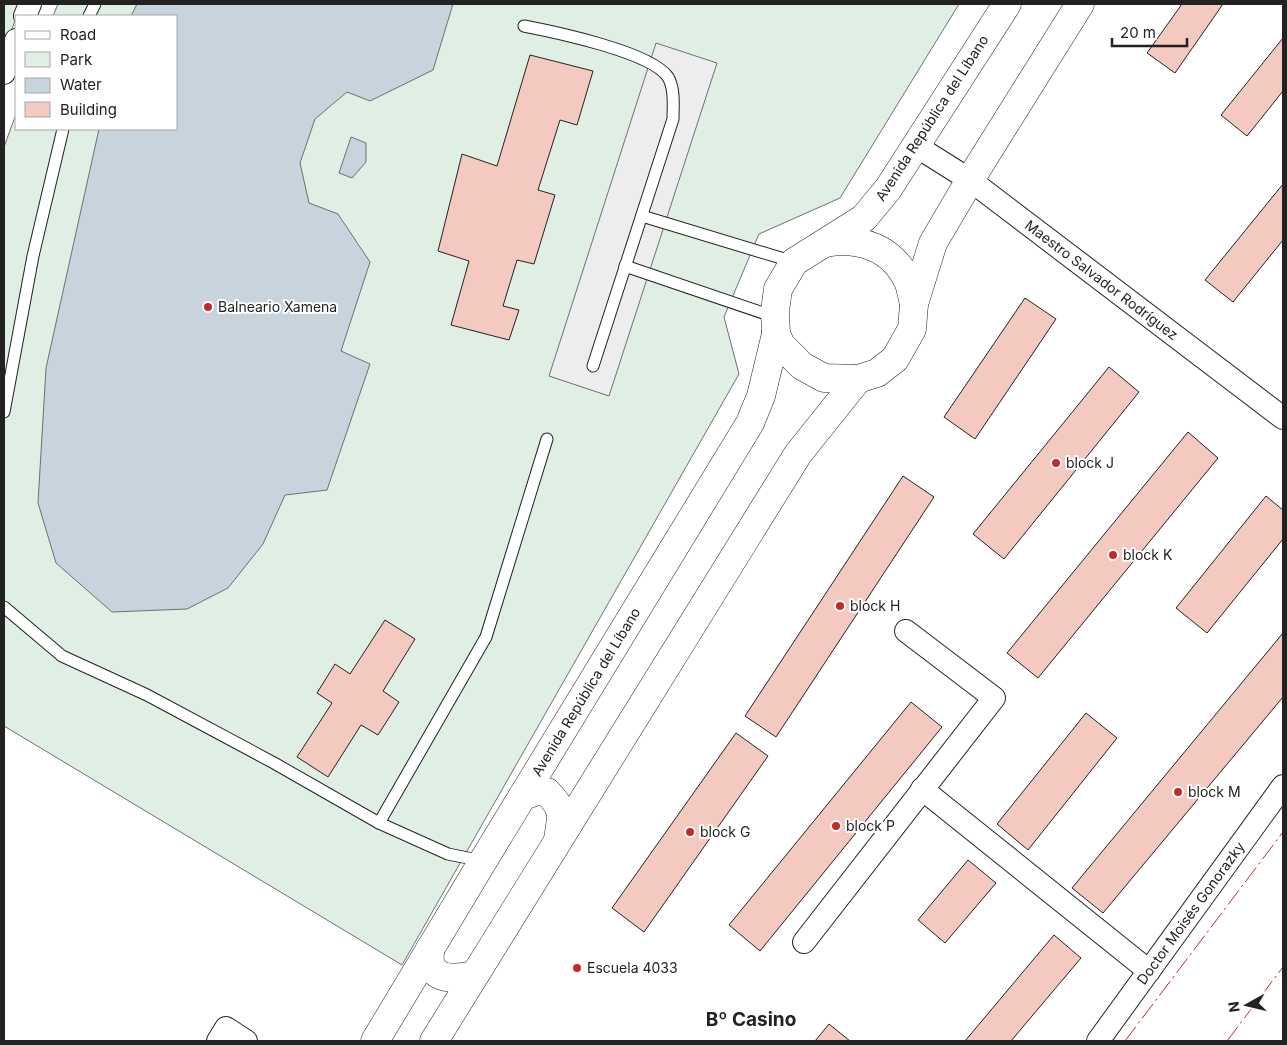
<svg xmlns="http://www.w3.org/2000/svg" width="1287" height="1045" viewBox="0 0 1287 1045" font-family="Inter,sans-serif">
  <rect width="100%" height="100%" fill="#fff"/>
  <g fill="#e0efe3" stroke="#6f6f6f">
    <path d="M4 4H21L4 51Z"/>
    <path d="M58 4H959L840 198 759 234 724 317 739 374 402 965 4 726V147L16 114V129H176V16H53Z"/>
  </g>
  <path fill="#ededed" stroke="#6f6f6f" d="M656 43 717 63 609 396 549 376Z"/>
  <g fill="#c7d3dd" stroke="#6f6f6f">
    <path d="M137 4H453L433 70 370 101 347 92 315 119 300 163 309 203 338 214 370 262 341 351 370 364 327 490 285 495 263 544 228 588 187 609 112 612 56 563 38 503 46 368 99 129H176V16H131Z"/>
    <path d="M351 137 366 143V162L352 178 339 173Z"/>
  </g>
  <g fill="#f3c9c0" stroke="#222">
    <path d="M1182 4H1223L1175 73 1147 53Z"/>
    <path d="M1283 38V91L1247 136 1221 115Z"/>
    <path d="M530 55 593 71 577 125 560 120 538 190 555 195 534 264 517 260 503 306 519 310 509 340 451 325 469 261 438 251 462 154 497 166Z"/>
    <path d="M1283 184V240L1233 302 1205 280Z"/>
    <path d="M1025 298 1056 319 975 439 944 417Z"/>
    <path d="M1109 367 1139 392 1004 559 973 534Z"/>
    <path d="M1188 432 1218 458 1038 678 1007 653Z"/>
    <path d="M903 476 934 497 776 737 745 716Z"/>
    <path d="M1266 496 1283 510V539L1207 633 1176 608Z"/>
    <path d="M385 620 415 639 383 691 399 702 378 735 361 725 328 777 297 757 332 703 317 693 335 664 350 674Z"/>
    <path d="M1283 633V697L1103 913 1072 888Z"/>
    <path d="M911 702 942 727 760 951 729 925Z"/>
    <path d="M1086 713 1117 738 1028 850 997 824Z"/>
    <path d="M736 733 768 756 644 932 612 908Z"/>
    <path d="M968 860 996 883 945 943 918 920Z"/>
    <path d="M1054 935 1081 958 1011 1041H965Z"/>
    <path d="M829 1024 850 1041H815Z"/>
  </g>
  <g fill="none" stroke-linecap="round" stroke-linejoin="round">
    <defs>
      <g id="lane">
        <path d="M89 16 95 4"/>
        <path d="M524 26C555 32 651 52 668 77 675 89 673 106 673 119L593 366"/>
        <path d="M642 216 794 262"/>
        <path d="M625 266 775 317"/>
        <path d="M4 412 33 256 63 129"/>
        <path d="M4 607 62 656 147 695 274 763 379 823 448 854 483 861"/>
        <path d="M379 823 486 637 547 439"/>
      </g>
      <g id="street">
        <path d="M25 16 30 4"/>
        <path d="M4 73 16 40"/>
        <path id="s1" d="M916 146 970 180 1283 418"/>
        <path d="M922 789 1149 971"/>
        <path d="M804 942 994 698 906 631"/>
        <path d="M218 1041 226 1028 246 1041"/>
        <path id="s2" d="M1098 1041 1283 786"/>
      </g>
      <g id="secondary">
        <path d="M1007 4 888 189 864 218 794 262 778 289 775 311 776 334 781 345 802 366 824 378 858 379 877 373 895 359 912 329 914 304 933 243 970 180 1080 4"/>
        <path d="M825 243C859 237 892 247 908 281 911 288 912 296 914 304"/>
        <path d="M523 796 537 791 547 792C566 811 561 815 558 840"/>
        <path d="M430 949C430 954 429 961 431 965 438 983 461 977 475 975"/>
        <path id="s3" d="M375 1041 483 861 750 423 761 396 776 334"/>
        <path d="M434 1041 798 454 858 379"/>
      </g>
    </defs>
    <use href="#lane" stroke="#222" stroke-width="13"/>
    <use href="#street" stroke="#222" stroke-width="24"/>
    <use href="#secondary" stroke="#222" stroke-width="29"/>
    <use href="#lane" stroke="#fff" stroke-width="11"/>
    <use href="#street" stroke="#fff" stroke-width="22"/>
    <use href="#secondary" stroke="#fff" stroke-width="28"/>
    <g stroke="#c62828" stroke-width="1" stroke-dasharray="18 4 2.5 4" stroke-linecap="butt">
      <path d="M1125 1041 1283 832"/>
      <path d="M1227 1041 1283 967"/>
    </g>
  </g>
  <g fill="#c62828" stroke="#fff" stroke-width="2">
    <circle cx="208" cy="307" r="5"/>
    <circle cx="1056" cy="463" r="5"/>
    <circle cx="1113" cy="555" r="5"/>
    <circle cx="840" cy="606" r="5"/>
    <circle cx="1178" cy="792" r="5"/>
    <circle cx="836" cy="826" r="5"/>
    <circle cx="690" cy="832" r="5"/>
    <circle cx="577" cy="968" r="5"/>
  </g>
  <g text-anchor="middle" stroke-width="4" stroke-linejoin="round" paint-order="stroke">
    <g font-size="14" fill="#222" stroke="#fff">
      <text transform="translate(932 118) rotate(-57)" y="5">Avenida República del Líbano</text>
      <text dy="5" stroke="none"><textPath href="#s1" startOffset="229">Maestro Salvador Rodríguez</textPath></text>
      <text dy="5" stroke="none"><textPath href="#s3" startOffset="408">Avenida República del Líbano</textPath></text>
      <text dy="5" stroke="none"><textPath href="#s2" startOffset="158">Doctor Moisés Gonorazky</textPath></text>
    </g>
    <g font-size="14" fill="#222" stroke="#fff" text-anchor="start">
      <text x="218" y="312">Balneario Xamena</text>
      <text x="1066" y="468">block J</text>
      <text x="1123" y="560">block K</text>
      <text x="850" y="611">block H</text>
      <text x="1188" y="797">block M</text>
      <text x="846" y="831">block P</text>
      <text x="700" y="837">block G</text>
      <text x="587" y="973">Escuela 4033</text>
    </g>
    <g font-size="19" font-weight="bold" fill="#222" stroke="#fff">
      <text x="751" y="1026">Bº Casino</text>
    </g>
  </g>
  <rect width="1287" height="1045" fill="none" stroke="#222222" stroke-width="10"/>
  <rect x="15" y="15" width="162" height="115" fill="#ffffff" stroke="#a7a7a7"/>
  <rect x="25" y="31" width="25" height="8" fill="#ffffff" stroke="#a7a7a7"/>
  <text x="60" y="40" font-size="15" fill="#222222">Road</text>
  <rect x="25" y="52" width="25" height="15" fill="#e0efe3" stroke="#a7a7a7"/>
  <text x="60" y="65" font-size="15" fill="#222222">Park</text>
  <rect x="25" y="78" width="25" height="15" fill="#c7d3dd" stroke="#a7a7a7"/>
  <text x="60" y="90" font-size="15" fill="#222222">Water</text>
  <rect x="25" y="102" width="25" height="15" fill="#f3c9c0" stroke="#a7a7a7"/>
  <text x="60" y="115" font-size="15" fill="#222222">Building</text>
  <g transform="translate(1247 1005) rotate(262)" stroke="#ffffff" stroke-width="4" paint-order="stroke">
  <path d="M0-4L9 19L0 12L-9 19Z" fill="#222222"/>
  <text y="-8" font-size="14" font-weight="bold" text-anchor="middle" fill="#222222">N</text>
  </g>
  <path d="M1112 38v8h75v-8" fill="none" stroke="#222222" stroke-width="2.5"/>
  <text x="1120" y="38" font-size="15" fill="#222222" stroke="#ffffff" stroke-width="4" paint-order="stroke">20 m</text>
</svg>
